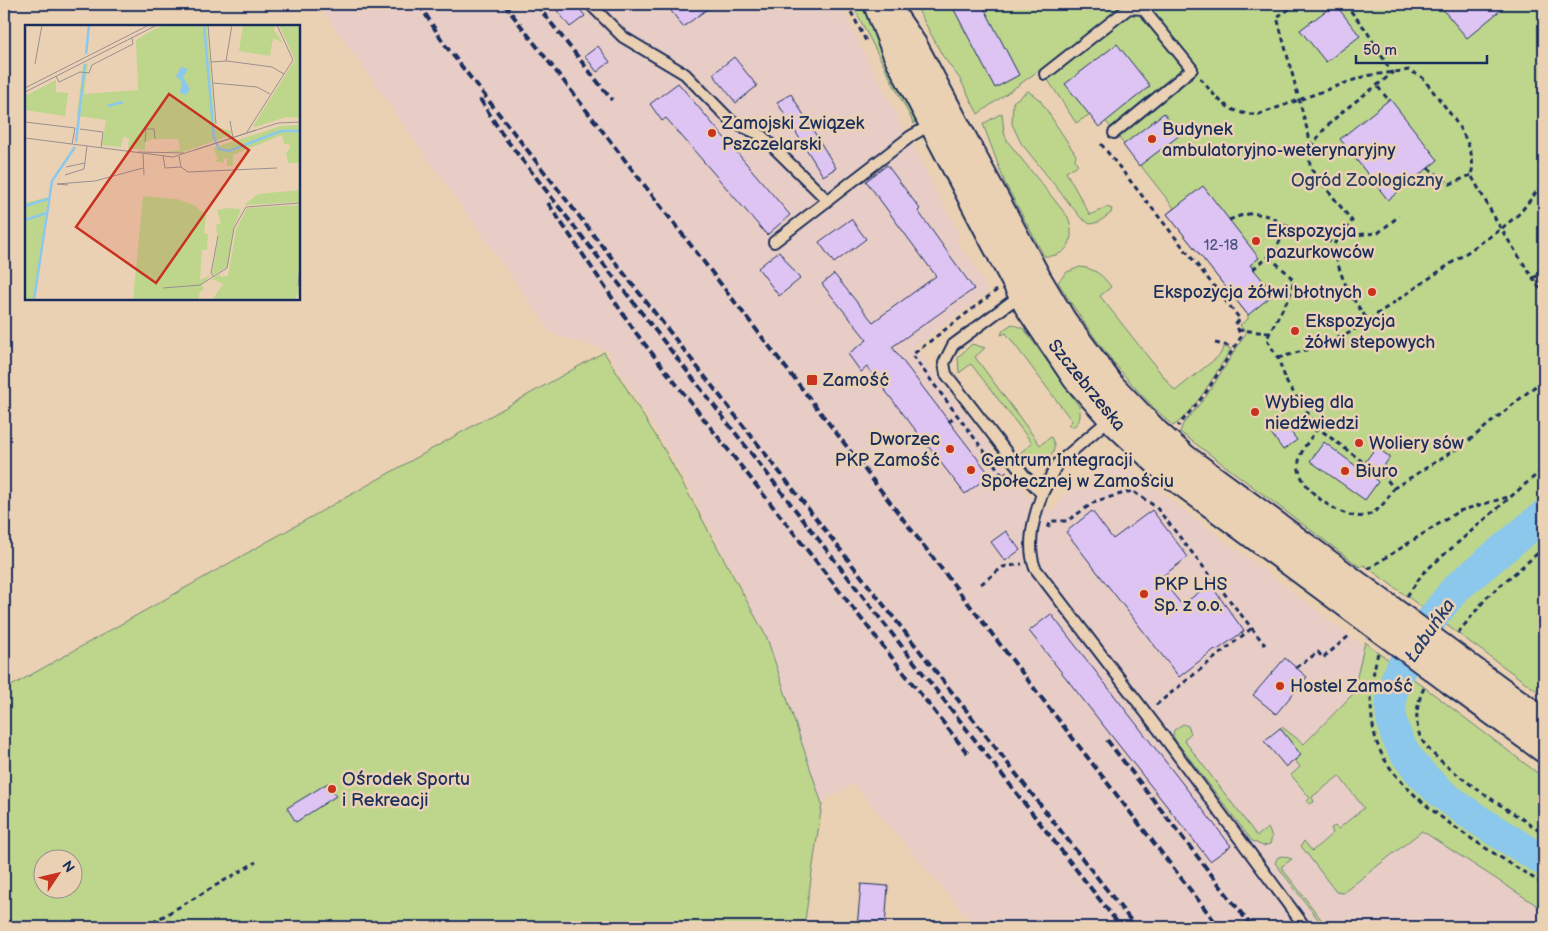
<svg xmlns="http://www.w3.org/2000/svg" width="1548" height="931" viewBox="0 0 1548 931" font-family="'Balsamiq Sans',sans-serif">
  <rect width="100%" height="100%" fill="#ebd1b3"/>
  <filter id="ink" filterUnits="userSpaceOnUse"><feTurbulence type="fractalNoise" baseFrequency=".02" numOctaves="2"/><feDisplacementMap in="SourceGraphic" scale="10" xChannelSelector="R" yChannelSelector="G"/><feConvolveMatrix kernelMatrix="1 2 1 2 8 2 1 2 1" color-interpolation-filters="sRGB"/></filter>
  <g filter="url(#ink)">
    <path fill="#e7cdc6" d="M318 4H839L960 236 956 239 964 255 968 253 988 292 915 347 1028 495 1054 511 1060 499 1111 455 1364 646 1353 694 1337 711 1422 831 1544 910V927H976L854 784 821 802 767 638 679 468 607 350 552 334Z"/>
    <g fill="#bdd68c" stroke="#6c8275" fill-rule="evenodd">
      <path d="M852 4H863L917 118 914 124Z"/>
      <path d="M915 4H1544V696L1364 565 1360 567 1180 432 1183 424 1207 395 1246 333 1240 325 1248 319V315L1167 214 1174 208 1097 110 1076 123 1041 69 978 114 960 79 942 55Z"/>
      <path d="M1028 91 1040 100 1076 155 1075 160 1078 165 1066 172 1090 215 1107 207 1112 209 1111 213 1099 222 1090 224 1081 218 1021 143 1012 124 1013 102Z"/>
      <path d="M1002 113 1004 133 1008 142 1068 217C1076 238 1069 258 1044 256L1005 183 983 124Z"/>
      <path d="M1080 267C1094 268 1104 276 1111 287L1100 296 1175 391 1219 356 1224 347 1231 349C1216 372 1196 411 1173 426 1127 384 1090 335 1058 282L1067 272Z"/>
      <path d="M1012 324 1024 329 1079 406C1081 415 1081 423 1072 427L1068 425 1072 421 1006 333 1001 335 1003 330Z"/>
      <path d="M972 344 985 348 975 357 1040 445 1051 437C1057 447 1054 454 1046 461H1030L1020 453 1032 443 971 364 959 373 958 357Z"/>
      <path d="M604 352 665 451 767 638 822 804 804 927H4V690ZM42 858H72V888H42Z"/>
      <path d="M1365 642 1544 778V910L1422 831 1343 893 1336 892 1301 846 1304 841 1312 851 1333 833 1331 828 1335 826 1338 829 1364 808 1339 776 1312 797 1314 802 1309 804 1307 801 1310 798 1291 775 1300 767 1295 760 1301 755 1280 728 1282 727 1304 744 1353 694Z"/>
      <path d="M1183 724 1188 726 1191 733 1184 740 1257 836 1268 828 1272 837 1270 844 1263 846 1252 841 1176 741 1173 736 1174 730Z"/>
      <path d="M1283 856 1292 859 1281 867 1327 927H1324L1275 863 1278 857Z"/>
    </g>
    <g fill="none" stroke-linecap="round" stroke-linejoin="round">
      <path stroke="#8cc7ec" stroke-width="31" d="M1544 515 1455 589C1436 612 1400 661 1393 689 1373 770 1489 825 1544 861"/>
    </g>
    <g fill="#ddc4f3" stroke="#1b2f5e">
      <path d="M552 4H576L585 16 570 27Z"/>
      <path d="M666 4H714L683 27Z"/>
      <path d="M951 4H982L1019 75 995 88Z"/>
      <path d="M1335 4 1360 36 1326 62 1300 30Z"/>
      <path d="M1438 4H1508L1467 38Z"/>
      <path d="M1117 44 1150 86 1099 127 1065 84Z"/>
      <path d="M598 46 610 62 597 72 585 56Z"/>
      <path d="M734 57 757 86 736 103 713 74Z"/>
      <path d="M678 83 790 215 767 235 666 118 662 121 650 104Z"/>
      <path d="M791 94 836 168 823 176 777 102Z"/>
      <path d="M1390 99 1438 160 1388 200 1340 139Z"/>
      <path d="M1164 113 1180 135 1139 166 1123 145Z"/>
      <path d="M887 165 920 209 918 211 974 289 892 347 990 475 965 494 867 367 861 372 848 354 867 340 822 284 834 274 873 322 936 276 866 181Z"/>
      <path d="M1203 186 1259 258 1250 265 1274 294 1248 315 1167 214Z"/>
      <path d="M851 219 866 239 834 263 819 242Z"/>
      <path d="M779 251 800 279 779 296 758 268Z"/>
      <path d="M1284 423 1297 440 1283 450 1271 433Z"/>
      <path d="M1324 442 1360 469 1376 447 1390 457 1375 479 1378 482 1365 500 1310 461Z"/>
      <path d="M1152 510 1188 557 1160 578 1182 605 1210 584 1244 631 1216 651 1215 649 1179 677 1066 532 1092 511 1113 539Z"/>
      <path d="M1006 531 1020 550 1005 561 991 542Z"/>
      <path d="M1051 614 1231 846 1210 861 1029 631Z"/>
      <path d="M1285 658 1307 677 1276 714 1253 695Z"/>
      <path d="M1280 728 1301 755 1286 767 1264 741Z"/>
      <path d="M328 783 336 796 296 822 287 808Z"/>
      <path d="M861 884 888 886 885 927H857Z"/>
    </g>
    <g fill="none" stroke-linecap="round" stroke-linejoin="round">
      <defs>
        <g id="lane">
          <path d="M590 4 623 37 685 74 732 122 761 135 827 200"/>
          <path d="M1045 74 1129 8 1143 9 1192 69 1114 133"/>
          <path d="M774 242 911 136 932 124"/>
          <path d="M1022 294 953 345 944 363 946 374 1024 475 1042 494 1057 464 1111 418"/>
          <path d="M1042 494C1034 517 1026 544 1035 568L1159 730 1305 927"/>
        </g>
        <g id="secondary">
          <path d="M877 4 897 55 1028 306 1076 378 1118 425 1168 472 1375 625"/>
          <path d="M890 11 914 46 1039 281 1063 321 1111 386 1156 433 1186 459 1386 606"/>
          <path d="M1463 663 1544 722"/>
          <path d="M1452 682 1544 749"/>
        </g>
      </defs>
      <use href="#lane" stroke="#1b2f5e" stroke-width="14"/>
      <use href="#secondary" stroke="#1b2f5e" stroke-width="30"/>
      <g stroke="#1b2f5e" stroke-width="3" stroke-dasharray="5 4" stroke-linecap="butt">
        <path d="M847 4 866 41"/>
        <path d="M1297 4 1277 17 1311 144"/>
        <path d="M1345 4 1366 30 1392 73C1369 95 1299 132 1311 169L1352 221 1334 244C1338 275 1350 297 1369 321"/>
        <path d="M1200 78C1217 99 1231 117 1260 114L1365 76 1409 70 1423 78C1440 102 1481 144 1471 175L1501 229 1544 295"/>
        <path d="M1378 87 1387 98"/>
        <path d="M1101 144 1240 319 1236 324 1241 337 1205 394 1178 426"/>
        <path d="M1428 168 1450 184 1471 175"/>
        <path d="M1229 220C1252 210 1266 212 1286 226"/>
        <path d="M1342 236 1378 233 1399 216"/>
        <path d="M1270 256C1276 265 1286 270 1292 279 1298 290 1271 325 1267 340L1278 358 1287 383 1318 428 1388 481 1394 488 1466 443 1544 379"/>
        <path d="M1253 269 1276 250 1286 226 1312 231 1334 244"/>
        <path d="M1533 278 1544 272"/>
        <path d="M997 290 912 355 1003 476 1007 473"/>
        <path d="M1221 294 1227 289"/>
        <path d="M1238 330 1269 333"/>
        <path d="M1215 343 1234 347"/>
        <path d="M1278 358 1323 345 1351 332 1501 229 1520 213 1544 182"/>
        <path d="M949 422 956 416"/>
        <path d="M1318 428C1311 438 1301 449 1299 461 1293 487 1345 524 1368 515 1381 510 1387 499 1394 488"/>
        <path d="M1048 528 1051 521H1067L1096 501 1132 491 1156 507 1265 645"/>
        <path d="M1368 569 1459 511 1508 497"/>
        <path d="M981 584 1003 567 1022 564"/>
        <path d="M1407 596 1423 573 1544 468"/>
        <path d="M1458 633 1487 597 1544 548"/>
        <path d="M1378 653C1370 683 1368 714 1377 743 1396 800 1496 853 1544 885"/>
        <path d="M1296 668 1318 652 1323 658 1351 634"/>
        <path d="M1424 688C1417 702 1414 721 1420 736 1430 763 1518 816 1544 833"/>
        <path d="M1156 705 1252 628"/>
        <path d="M145 927 256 862"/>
      </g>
      <use href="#lane" stroke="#ebd1b3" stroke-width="10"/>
      <use href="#secondary" stroke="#ebd1b3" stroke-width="26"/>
      <g stroke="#1b2f5e" stroke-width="4" stroke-dasharray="8 4" stroke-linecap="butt">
        <path d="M419 4 445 45 1136 927"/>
        <path d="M504 4 1219 927"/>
        <path d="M536 4 612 100"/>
        <path d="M480 99 502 134 1121 927"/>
        <path d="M548 203 636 333 968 754"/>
        <path d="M1107 740 1252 927"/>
      </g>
      <defs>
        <g id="secondary-bridge">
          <path d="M1386 606 1463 663"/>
          <path d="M1375 625 1452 682"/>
        </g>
      </defs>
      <use href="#secondary-bridge" stroke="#1b2f5e" stroke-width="30" stroke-linecap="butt"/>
      <use href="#secondary-bridge" stroke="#ebd1b3" stroke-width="26"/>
    </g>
  </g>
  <g fill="#c8321e" stroke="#ebd1b3" stroke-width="2">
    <circle cx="712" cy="133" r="5"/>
    <circle cx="1152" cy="139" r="5"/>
    <circle cx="1256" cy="241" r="5"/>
    <circle cx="1372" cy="292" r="5"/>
    <circle cx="1295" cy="331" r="5"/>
    <rect x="806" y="374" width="12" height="12" rx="2.5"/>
    <circle cx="1255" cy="412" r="5"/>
    <circle cx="1359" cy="443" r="5"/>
    <circle cx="950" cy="449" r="5"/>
    <circle cx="971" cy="470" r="5"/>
    <circle cx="1345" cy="471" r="5"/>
    <circle cx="1144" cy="594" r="5"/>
    <circle cx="1280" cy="686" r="5"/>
    <circle cx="332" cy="789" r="5"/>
  </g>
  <g text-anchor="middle" stroke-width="5" stroke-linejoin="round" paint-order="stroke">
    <g font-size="15" fill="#4c5483">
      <text x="1221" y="250">12-18</text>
    </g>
    <g font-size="18" fill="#1b2f5e" stroke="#ebd1b3" text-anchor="start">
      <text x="722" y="129">Zamojski Związek<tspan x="722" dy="21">Pszczelarski</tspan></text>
      <text x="1162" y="135">Budynek<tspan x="1162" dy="21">ambulatoryjno-weterynaryjny</tspan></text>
      <text x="1266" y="237">Ekspozycja<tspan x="1266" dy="21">pazurkowców</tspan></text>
      <text x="1362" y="298" text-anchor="end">Ekspozycja żółwi błotnych</text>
      <text x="1305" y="327">Ekspozycja<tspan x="1305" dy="21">żółwi stepowych</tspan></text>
      <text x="823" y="386">Zamość</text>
      <text x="1265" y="408">Wybieg dla<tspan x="1265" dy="21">niedźwiedzi</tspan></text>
      <text x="940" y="445" text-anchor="end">Dworzec<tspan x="940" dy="21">PKP Zamość</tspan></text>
      <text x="1369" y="449">Woliery sów</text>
      <text x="981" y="466">Centrum Integracji<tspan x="981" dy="21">Społecznej w Zamościu</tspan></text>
      <text x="1355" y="477">Biuro</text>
      <text x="1154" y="590">PKP LHS<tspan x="1154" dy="21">Sp. z o.o.</tspan></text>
      <text x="1290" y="692">Hostel Zamość</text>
      <text x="342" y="785">Ośrodek Sportu<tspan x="342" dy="21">i Rekreacji</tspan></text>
    </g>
    <g font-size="18" fill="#2b4063" stroke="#ebd1b3">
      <text x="1367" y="186">Ogród Zoologiczny</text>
    </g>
    <g font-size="18" fill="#1b2f5e" stroke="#ebd1b3">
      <text transform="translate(1087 385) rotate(51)" y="6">Szczebrzeska</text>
    </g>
    <g font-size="19" font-style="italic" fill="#263e6c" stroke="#ebd1b3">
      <text transform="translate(1429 630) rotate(-55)" y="7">Łabuńka</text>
    </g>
  </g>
  <g transform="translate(25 25)">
    <rect width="275" height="275" fill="#ebd1b3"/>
    <path d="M136 0 129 5 138 0H182L190 101 206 106V110L158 127H139L155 125 153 114H127L120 117V125L103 123 104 113 98 112 96 122 77 120 81 95 52 91 58 40 63 38 59 69 113 65 111 15ZM218 0H250L249 5 258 18 248 13 245 31 214 26ZM254 0 275 1V93L261 92 230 102 228 101 270 35ZM31 55V67L43 68 40 91 0 85V71ZM275 100V138H263L261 128 265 123 264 119H259L257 110 208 130V141H202V133L198 134 199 138 190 136 193 134 188 123 256 101ZM275 165V177L219 180 233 169ZM118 171 152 174 169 180 181 190 179 208 183 209 182 225H177L175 255 186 250 177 260 179 264 175 267 173 275H108ZM23 172 9 275H0V178ZM275 180V266L269 275H187L198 259 187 254 195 249 196 252 203 251 211 205 222 183ZM203 183 216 184 209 202 203 241 189 250 187 248 193 215 191 200 196 198 192 185Z" fill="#bdd68c"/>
    <path d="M156 42 163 44 158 52 165 64 161 70 155 68 157 57 151 51Z" fill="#8cc7ec"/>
    <path fill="none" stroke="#8cc7ec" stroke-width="2.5" d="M179 0 189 113 194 124 204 126 256 106H275M61 29 64 0M83 81 98 77M51 117 60 39M0 181 23 174M0 195 22 188M9 275 27 156 50 122"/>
    <path fill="none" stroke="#989091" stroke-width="1" d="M183 0 191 99M201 36 207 0M186 37 202 36 247 42 259 49M10 39 17 0M31 51 34 57 55 47 64 48 67 40 108 19 107 13M188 58 232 62 245 69M0 63 124 0M0 67 132 0M205 96 208 113M0 97 50 103 47 119M55 104 78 107 76 123M222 107 268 35 252 0M0 113 148 132 253 98 275 97M120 117 121 104H129L130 114M170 125 231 105M113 127 159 128M118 129 119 150M138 130 140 143 156 142 154 131M41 142 60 138M156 142 163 147 252 143M40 150 59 144 62 121M43 160 32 159 70 156 118 143M189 252 186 248 193 211M273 261 275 239M138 263 175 260 202 243 209 203 221 182 275 178"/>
    <path fill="#c8321e" fill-opacity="0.15" stroke="#c8321e" stroke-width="2.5" d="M144 69 224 125 131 258 51 202Z"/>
    <rect width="275" height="275" fill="none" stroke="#1b2f5e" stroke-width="2.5"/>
  </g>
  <rect width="1548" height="931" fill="none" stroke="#ebd1b3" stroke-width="20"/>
  <rect x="10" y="10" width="1528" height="911" fill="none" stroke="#1b2f5e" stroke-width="2" filter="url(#ink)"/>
  <g transform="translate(58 874) rotate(55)"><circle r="24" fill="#ebd1b3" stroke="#989091"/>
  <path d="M0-4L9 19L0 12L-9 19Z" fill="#c8321e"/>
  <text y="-8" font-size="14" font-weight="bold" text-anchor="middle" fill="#1b2f5e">N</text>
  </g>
  <path d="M1356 55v8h131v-8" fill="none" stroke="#1b2f5e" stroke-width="2.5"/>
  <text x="1363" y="55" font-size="15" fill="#1b2f5e" stroke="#ebd1b3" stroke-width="4" paint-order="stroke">50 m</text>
</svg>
